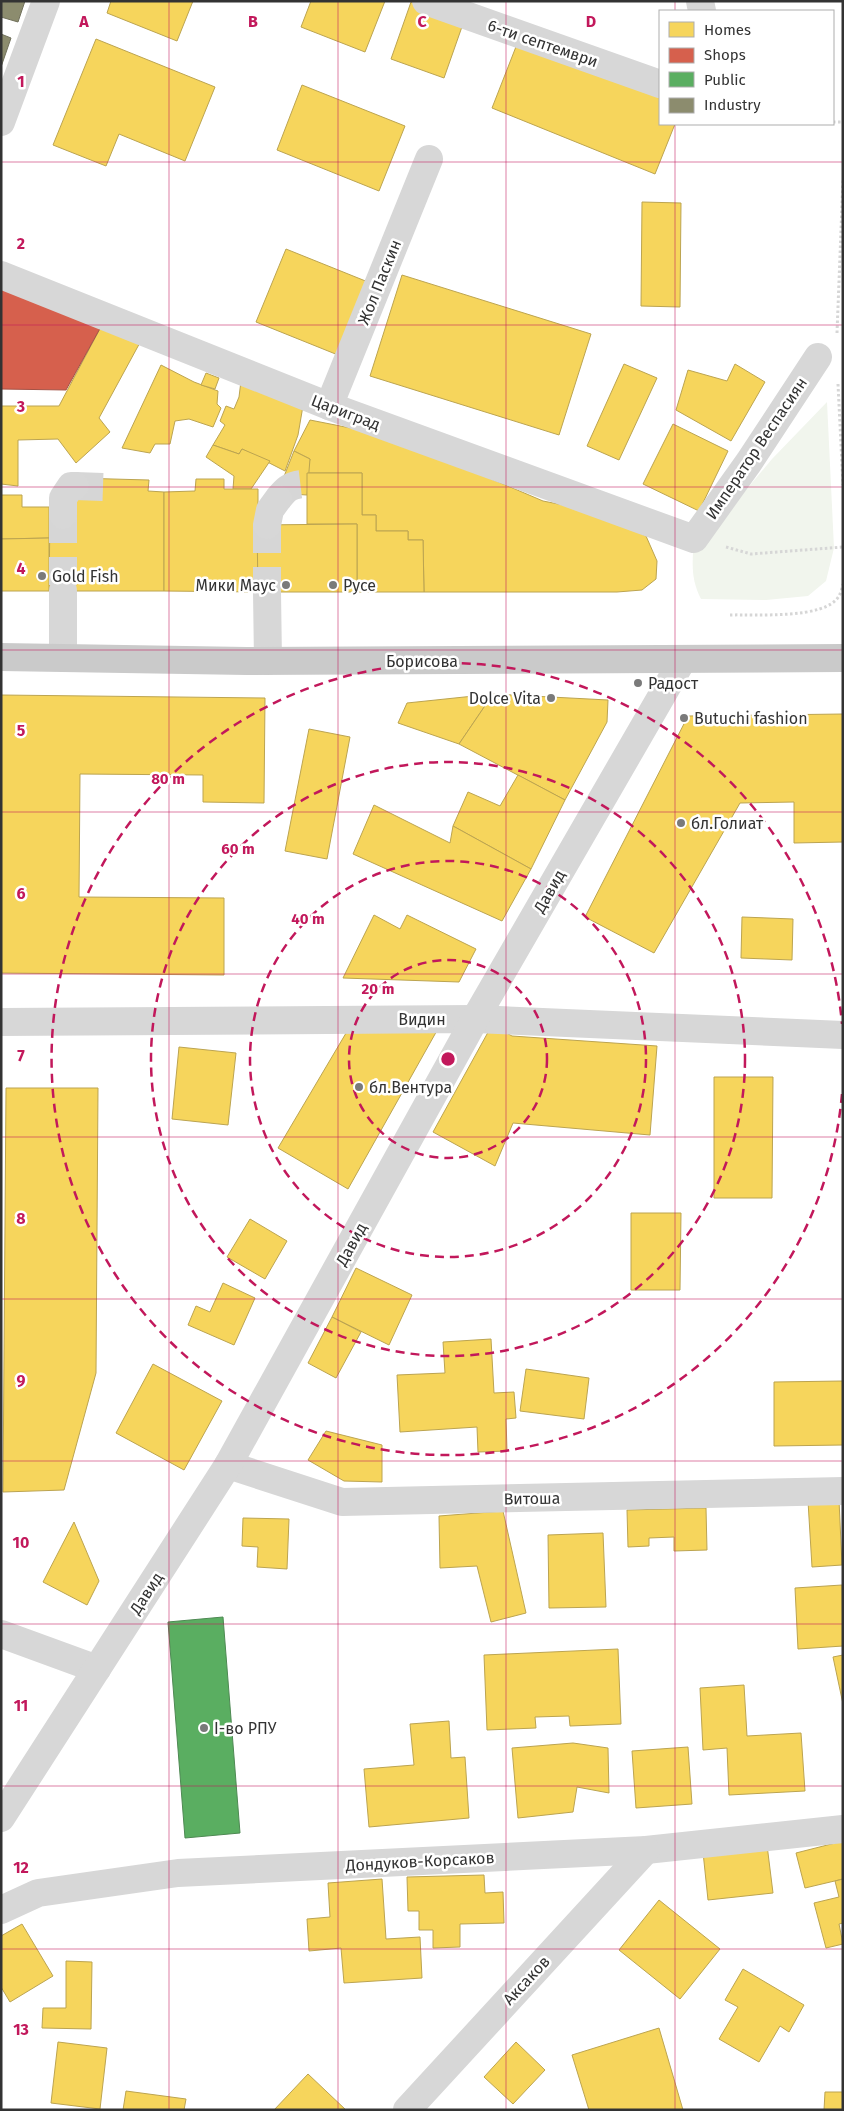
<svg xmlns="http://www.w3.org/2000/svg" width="844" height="2111" viewBox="0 0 844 2111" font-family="'Fira Sans',sans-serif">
  <rect width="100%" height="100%" fill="#fff"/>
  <path fill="#f1f5ed" d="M827 402 834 548 826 581 808 596 766 600 701 599C693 583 692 571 693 553L772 459Z"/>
  <g fill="#f6d55c" stroke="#bca450">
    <path d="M111 1H193L177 41 107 13Z"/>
    <path d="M311 1H385L365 52 301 27Z"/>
    <path d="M411 2 464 21 444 78 391 59Z"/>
    <path d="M96 39 215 87 185 161 119 134 106 166 53 145Z"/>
    <path d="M519 39 660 96V124H675L655 174 492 108Z"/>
    <path d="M302 85 405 126 379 191 277 150Z"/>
    <path d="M642 202 681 203 680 307 641 306Z"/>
    <path d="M286 249 368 282 338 355 256 322Z"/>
    <path d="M402 275 591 334 559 435 370 376Z"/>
    <path d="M103 323 143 337 99 418 110 432 76 463 58 439 18 440V486L1 484V406H59Z"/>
    <path d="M624 364 657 378 619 460 587 446Z"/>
    <path d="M735 364 765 382 731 441 676 410 688 370 727 381Z"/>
    <path d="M161 365 194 382 218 391 217 404 221 408 213 427 189 419 175 421 170 444H155L150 453 122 448Z"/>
    <path d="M206 373 219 378 215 389 201 385Z"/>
    <path d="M241 381 304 400 298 435 285 471 242 449 239 454 213 445 225 425 220 421 226 406 234 409 239 397Z"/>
    <path d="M310 420 391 436 543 501 599 512 646 536 657 561 656 579 642 590 617 592H424L423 540H408V531H376V515H362V473H307L310 459 294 451Z"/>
    <path d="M673 424 728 451 699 511 643 484Z"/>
    <path d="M213 445 239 454 242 449 270 461 251 489H233L234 476 206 457Z"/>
    <path d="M294 451 310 459 307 495 291 494 283 479Z"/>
    <path d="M307 473H362V515H376V531H408V540H423L424 592H357V524H307Z"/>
    <path d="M76 478 149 480 148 491 164 492V591H49L50 515Z"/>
    <path d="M196 479H224V489H258V592L164 591V492L195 491Z"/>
    <path d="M1 495H22V507H49V538L1 539Z"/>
    <path d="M357 524V592H258L257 525Z"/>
    <path d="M49 538V591H1V539Z"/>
    <path d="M493 694 459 744 398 723 407 703Z"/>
    <path d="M493 694 608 700 607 722 565 800 459 744Z"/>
    <path d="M1 695 265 698 264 803 203 802V775L80 774 79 897 224 898V975L1 973Z"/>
    <path d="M843 714V842L794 843V802L740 803 654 953 585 917 688 716Z"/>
    <path d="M309 729 350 737 327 859 285 851Z"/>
    <path d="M518 775 565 800 531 869 453 826 468 792 500 806Z"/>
    <path d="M374 805 450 843 453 826 531 869 502 921 353 854Z"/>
    <path d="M374 915 400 929 407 915 476 949 459 982 343 978Z"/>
    <path d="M742 917 793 919 792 960 741 958Z"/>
    <path d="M352 1023 439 1027 348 1189 278 1148Z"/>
    <path d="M492 1025 512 1036 657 1046 650 1135 513 1123 495 1166 433 1132Z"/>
    <path d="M179 1047 236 1053 228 1125 172 1119Z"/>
    <path d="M714 1077H773L772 1198H714Z"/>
    <path d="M6 1088H98L96 1373 64 1490 3 1492Z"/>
    <path d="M631 1213H681L680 1290H631Z"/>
    <path d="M250 1219 287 1241 265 1279 227 1257Z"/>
    <path d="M356 1268 412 1295 389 1345 332 1317Z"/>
    <path d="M223 1283 255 1298 234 1345 188 1325 196 1306 210 1312Z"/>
    <path d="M332 1317 361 1332 336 1378 308 1363Z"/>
    <path d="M491 1339 494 1393 514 1392 516 1418 506 1419 507 1451 478 1452 477 1427 400 1432 397 1375 445 1373 443 1342Z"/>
    <path d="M153 1364 222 1401 184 1470 116 1433Z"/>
    <path d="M526 1369 589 1378 584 1419 520 1411Z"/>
    <path d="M843 1381V1445L774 1446V1382Z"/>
    <path d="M326 1431 382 1445V1482L344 1481 308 1460Z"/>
    <path d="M839 1500 842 1565 812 1567 808 1501Z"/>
    <path d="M706 1508 707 1550 674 1551V1537L649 1538V1546L628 1547 627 1510Z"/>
    <path d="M503 1511 526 1613 491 1622 477 1566 440 1568 439 1516Z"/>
    <path d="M243 1518 289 1519 287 1569 257 1567 258 1547 242 1546Z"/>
    <path d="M74 1522 99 1581 87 1605 43 1582Z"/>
    <path d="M603 1533 606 1607 549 1608 548 1535Z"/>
    <path d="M842 1585 843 1646 798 1649 795 1588Z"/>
    <path d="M618 1649 621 1724 570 1726 569 1716 535 1717 536 1728 487 1730 484 1655Z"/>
    <path d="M843 1655V1704L833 1657Z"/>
    <path d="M744 1685 747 1736 801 1733 805 1791 729 1795 727 1748 703 1750 700 1688Z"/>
    <path d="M449 1721 451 1758 465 1757 469 1818 369 1827 364 1769 414 1765 410 1724Z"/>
    <path d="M573 1743 608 1748 609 1793 577 1787 573 1812 518 1818 512 1748Z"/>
    <path d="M688 1747 692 1804 636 1808 632 1751Z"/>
    <path d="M843 1841V1879L805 1888 796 1853Z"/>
    <path d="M767 1845 773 1893 708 1900 703 1852Z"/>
    <path d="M484 1875 485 1893 503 1892 504 1923 460 1924V1947L433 1948V1930H419V1911H408L407 1877Z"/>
    <path d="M382 1879 386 1939 420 1937 422 1978 344 1983 341 1948 309 1951 307 1919 330 1917 328 1883Z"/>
    <path d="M843 1879V1923L839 1924 843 1944 826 1948 814 1903 839 1897 835 1881Z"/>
    <path d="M659 1900 720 1949 680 1999 619 1950Z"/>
    <path d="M22 1924 53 1976 10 2002 1 1987V1936Z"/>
    <path d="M66 1961 92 1962 91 2029 42 2028 43 2008H66Z"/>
    <path d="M743 1969 804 2005 789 2032 780 2026 759 2062 719 2039 738 2007 725 2000Z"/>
    <path d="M659 2028 683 2110H589L572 2055Z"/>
    <path d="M58 2042 107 2048 100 2109 51 2103Z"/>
    <path d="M516 2042 545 2070 513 2104 484 2077Z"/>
    <path d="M308 2074 346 2110H274Z"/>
    <path d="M126 2091 186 2099 184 2110H123Z"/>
    <path d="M825 2092H843V2110H824Z"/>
  </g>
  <path fill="#d6604d" stroke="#a55245" d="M1 279 103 323 66 390 1 389Z"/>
  <path fill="#5aae61" stroke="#4e8953" d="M223 1617 240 1833 185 1838 168 1622Z"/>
  <g fill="#8c8c6e" stroke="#71715c">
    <path d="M1 1H25L18 22 1 17Z"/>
    <path d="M1 34 11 38 1 67Z"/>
  </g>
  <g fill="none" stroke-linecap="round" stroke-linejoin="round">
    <g stroke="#d6d6d6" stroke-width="28" stroke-dasharray="28 14" stroke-linecap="butt">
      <path d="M75 486 105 487"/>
      <path d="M278 499C286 489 290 485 303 484"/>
      <path d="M63 515V591"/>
      <path d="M267 525V592"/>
    </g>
    <g stroke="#d6d6d6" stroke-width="3" stroke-dasharray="2.5 2.5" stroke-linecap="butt">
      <path d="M833 122H843"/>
      <path d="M837 333 843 179"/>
      <path d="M838 384 843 485"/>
      <path d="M726 547 751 554 843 547"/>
      <path d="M730 615C755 614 825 620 839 596 841 593 842 588 843 584"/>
    </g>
    <g stroke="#d7d7d7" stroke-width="28">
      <path d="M426 1 660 84"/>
      <path d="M700 1 702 11"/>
      <path d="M1 122 46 1"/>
      <path d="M1 275 329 406 694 539 749 462 818 357"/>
      <path d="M329 406 429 159"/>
      <path d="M63 515V498L71 486H75"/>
      <path d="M267 525 270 510 278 499"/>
      <path d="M267 592 268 661"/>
      <path d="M63 657V591"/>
      <path d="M1 1022 475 1019 843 1035"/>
      <path d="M228 1465 342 1502 843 1491"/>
      <path d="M1 1634 97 1669"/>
      <path d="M1 1818 228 1465 475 1019 683 659"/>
      <path d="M1 1910 38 1893 178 1873 646 1850 843 1829"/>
      <path d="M407 2110 646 1850"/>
    </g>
    <path stroke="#cacaca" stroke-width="28" d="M1 657 247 661 843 658"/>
  </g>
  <path fill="none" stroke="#c2185b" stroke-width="1" stroke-opacity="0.55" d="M169 1V2110M338 1V2110M506 1V2110M675 1V11M675 124V2110M1 162H843M1 325H843M1 487H843M1 650H843M1 812H843M1 974H843M1 1137H843M1 1299H843M1 1461H843M1 1624H843M1 1786H843M1 1949H843"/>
  <g fill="none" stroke="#c2185b" stroke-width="2.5" stroke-dasharray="9 6">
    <circle cx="448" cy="1059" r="99"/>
    <circle cx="448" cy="1059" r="198"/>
    <circle cx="448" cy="1059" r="297"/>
    <path d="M842 1094A396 396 0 1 1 842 1024"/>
  </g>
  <g fill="#7a7a7a" stroke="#fff" stroke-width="2">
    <circle cx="42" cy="576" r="5"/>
    <circle cx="286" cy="585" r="5"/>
    <circle cx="333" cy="585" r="5"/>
    <circle cx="638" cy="683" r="5"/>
    <circle cx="551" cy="698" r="5"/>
    <circle cx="684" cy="718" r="5"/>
    <circle cx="681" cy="823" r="5"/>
    <circle cx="359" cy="1087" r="5"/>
    <circle cx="204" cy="1728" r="5"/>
  </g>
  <g text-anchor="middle" stroke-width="5" stroke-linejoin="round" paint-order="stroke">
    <g font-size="16" fill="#333" stroke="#fff">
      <text transform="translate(543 43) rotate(19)" y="6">6-ти септември</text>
      <text transform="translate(379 282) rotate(-68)" y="6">Жол Паскин</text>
      <text transform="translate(346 412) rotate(21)" y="6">Цариград</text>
      <text transform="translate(756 448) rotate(-56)" y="6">Император Веспасиян</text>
      <text x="422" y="667">Борисова</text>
      <text transform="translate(549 891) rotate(-60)" y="6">Давид</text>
      <text x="422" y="1025">Видин</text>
      <text transform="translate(351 1244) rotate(-61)" y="6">Давид</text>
      <text transform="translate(532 1498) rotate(-1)" y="6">Витоша</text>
      <text transform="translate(146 1593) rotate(-57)" y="6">Давид</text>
      <text transform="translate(420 1861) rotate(-3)" y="6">Дондуков-Корсаков</text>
      <text transform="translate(526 1980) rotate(-47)" y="6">Аксаков</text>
    </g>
    <g font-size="16" fill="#333" stroke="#fff" text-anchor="start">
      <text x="52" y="582">Gold Fish</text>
      <text x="276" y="591" text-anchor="end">Мики Маус</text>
      <text x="343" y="591">Русе</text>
      <text x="648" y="689">Радост</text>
      <text x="541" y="704" text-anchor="end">Dolce Vita</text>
      <text x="694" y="724">Butuchi fashion</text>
      <text x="691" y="829">бл.Голиат</text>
      <text x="369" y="1093">бл.Вентура</text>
      <text x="214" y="1734">I-во РПУ</text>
    </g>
  </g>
  <g font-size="16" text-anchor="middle" font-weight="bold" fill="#c2185b" stroke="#fff" stroke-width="5" stroke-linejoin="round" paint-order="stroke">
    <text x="84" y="27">A</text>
    <text x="253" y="27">B</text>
    <text x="422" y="27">C</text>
    <text x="591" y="27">D</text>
    <text x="21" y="87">1</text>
    <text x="21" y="249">2</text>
    <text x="21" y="412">3</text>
    <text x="21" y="574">4</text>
    <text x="21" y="736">5</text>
    <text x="21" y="899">6</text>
    <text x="21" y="1061">7</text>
    <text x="21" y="1224">8</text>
    <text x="21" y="1386">9</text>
    <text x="21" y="1548">10</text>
    <text x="21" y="1711">11</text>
    <text x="21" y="1873">12</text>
    <text x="21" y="2035">13</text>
  </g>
  <circle cx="448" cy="1059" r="8" fill="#c2185b" stroke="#fff" stroke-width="2.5"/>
  <g font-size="15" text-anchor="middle" font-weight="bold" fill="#c2185b" stroke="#fff" stroke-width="5" stroke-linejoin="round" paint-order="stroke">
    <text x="168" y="784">80 m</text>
    <text x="238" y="854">60 m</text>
    <text x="308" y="924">40 m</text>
    <text x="378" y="994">20 m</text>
  </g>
  <rect width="844" height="2111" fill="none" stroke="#333333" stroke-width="5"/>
  <rect x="659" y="10" width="175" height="115" fill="#ffffff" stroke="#adadad"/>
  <rect x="669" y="22" width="25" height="15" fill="#f6d55c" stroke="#adadad"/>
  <text x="704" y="35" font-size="15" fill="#333333">Homes</text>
  <rect x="669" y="48" width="25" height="15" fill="#d6604d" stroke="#adadad"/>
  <text x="704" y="60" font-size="15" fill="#333333">Shops</text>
  <rect x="669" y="72" width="25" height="15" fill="#5aae61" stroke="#adadad"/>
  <text x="704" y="85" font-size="15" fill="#333333">Public</text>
  <rect x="669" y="98" width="25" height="15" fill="#8c8c6e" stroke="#adadad"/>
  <text x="704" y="110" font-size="15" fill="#333333">Industry</text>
</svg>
